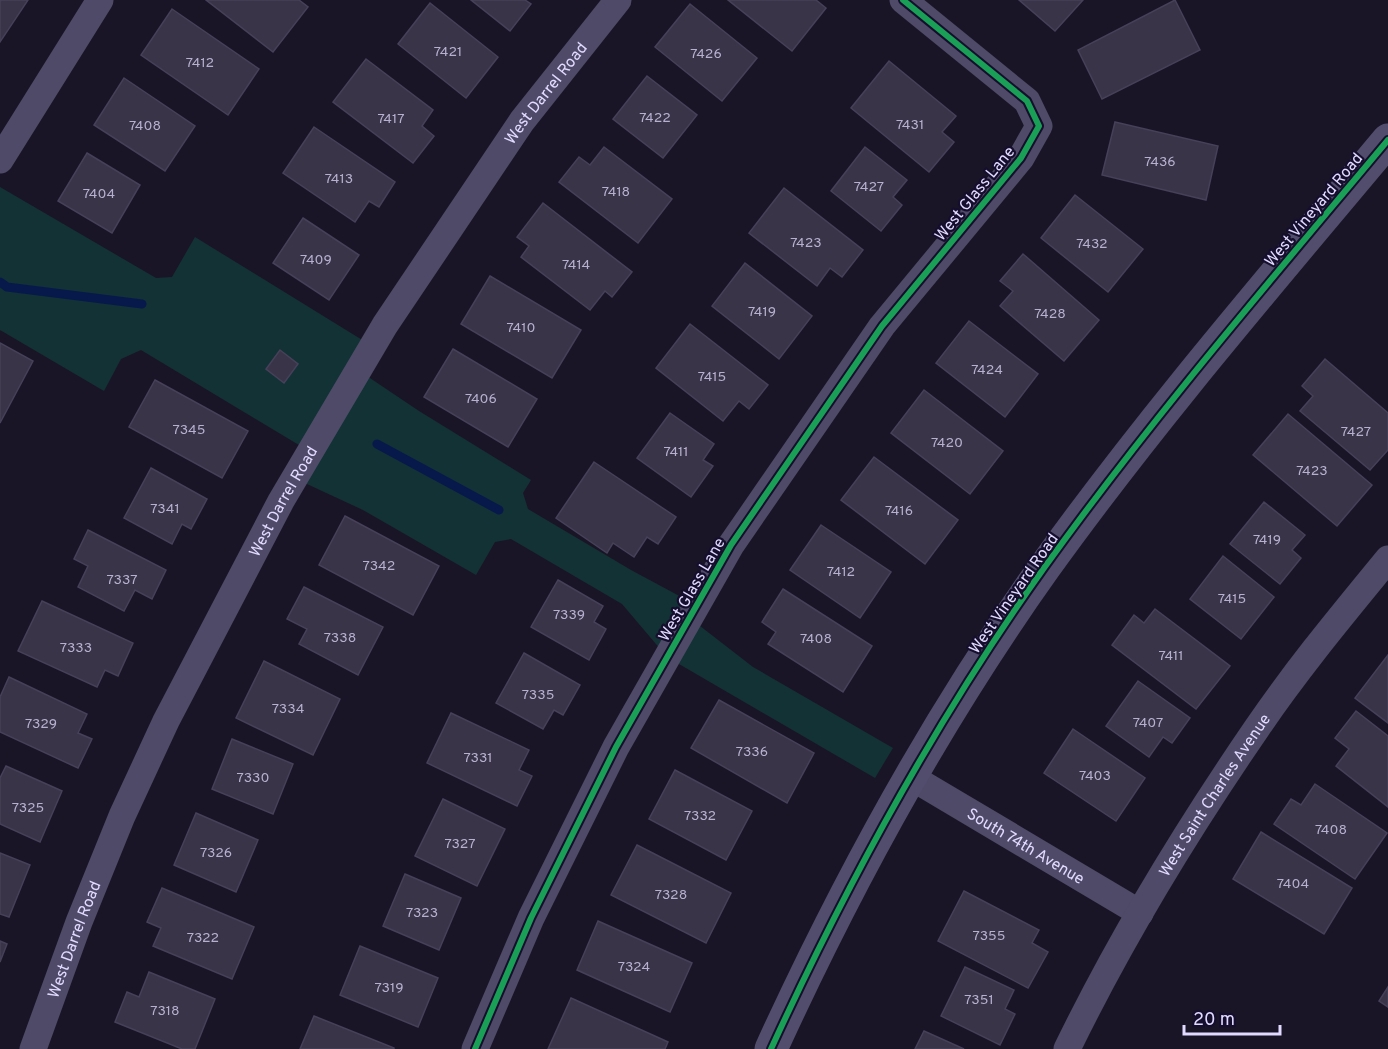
<svg xmlns="http://www.w3.org/2000/svg" width="1388" height="1049" viewBox="0 0 1388 1049" font-family="Overpass,sans-serif">
  <rect width="100%" height="100%" fill="#1a1526"/>
  <path fill="#123236" d="M0 187 156 278 172 277 195 237 372 346 358 370 419 411 531 480 523 493 528 509 631 570 698 606 691 619 753 667 893 748 875 778 667 657 622 604 511 539 495 542 476 575 363 510 294 478 309 451 141 350 121 359 104 391 0 330Z"/>
  <g fill="none" stroke-linecap="round" stroke-linejoin="round">
    <g stroke="#07194b" stroke-width="9">
      <path d="M0 282 7 287 142 304"/>
      <path d="M377 444 499 510"/>
    </g>
  </g>
  <g fill="#393447" stroke="#474059" stroke-width="1.5">
    <path d="M0 0H28L0 42Z"/>
    <path d="M206 0H299L308 7 273 52Z"/>
    <path d="M471 0H525L531 4 510 31Z"/>
    <path d="M728 0H816L826 8 792 51Z"/>
    <path d="M1019 0H1083L1055 31Z"/>
    <path d="M1175 0 1200 50 1102 99 1078 50Z"/>
    <path d="M430 3 498 57 466 98 398 44Z"/>
    <path d="M690 4 757 58 722 101 655 47Z"/>
    <path d="M172 9 259 69 228 115 141 55Z"/>
    <path d="M366 59 433 110 422 126 434 136 413 163 333 102Z"/>
    <path d="M889 61 956 116 942 132 954 142 929 172 851 108Z"/>
    <path d="M647 76 697 115 663 158 613 119Z"/>
    <path d="M124 78 195 126 165 171 94 125Z"/>
    <path d="M1115 122 1218 146 1206 200 1102 175Z"/>
    <path d="M314 127 395 182 379 207 369 201 355 222 283 173Z"/>
    <path d="M604 147 672 199 638 243 559 182 579 157 590 165Z"/>
    <path d="M865 147 907 180 893 197 902 205 881 231 831 191Z"/>
    <path d="M87 153 140 185 112 233 58 201Z"/>
    <path d="M784 188 863 250 842 277 830 268 817 286 749 233Z"/>
    <path d="M1075 195 1143 249 1108 292 1041 238Z"/>
    <path d="M543 203 632 272 612 297 605 291 590 310 521 257 529 246 517 237Z"/>
    <path d="M303 218 359 255 329 300 273 263Z"/>
    <path d="M1023 254 1099 320 1064 361 1000 306 1013 291 1000 281Z"/>
    <path d="M745 263 812 316 779 359 712 306Z"/>
    <path d="M490 276 581 330 552 378 461 324Z"/>
    <path d="M969 321 1038 374 1005 417 936 363Z"/>
    <path d="M690 324 768 385 749 409 739 401 723 421 656 368Z"/>
    <path d="M0 343 33 361 0 423Z"/>
    <path d="M453 349 537 399 508 447 424 397Z"/>
    <path d="M280 350 298 364 284 383 266 369Z"/>
    <path d="M1325 359 1388 413V450L1370 470 1300 411 1313 396 1302 386Z"/>
    <path d="M155 380 248 431 222 478 129 427Z"/>
    <path d="M924 390 1003 451 970 494 891 433Z"/>
    <path d="M670 413 714 444 703 460 713 466 691 497 637 458Z"/>
    <path d="M1288 414 1372 485 1337 526 1253 455Z"/>
    <path d="M874 457 958 520 925 564 841 500Z"/>
    <path d="M594 462 676 517 658 544 647 537 634 557 613 543 607 553 556 518Z"/>
    <path d="M151 468 207 499 191 529 182 524 172 544 124 518Z"/>
    <path d="M1264 502 1305 535 1292 550 1301 558 1280 584 1230 544Z"/>
    <path d="M345 516 439 566 413 615 319 565Z"/>
    <path d="M821 525 891 572 860 618 790 570Z"/>
    <path d="M88 530 166 570 152 599 135 590 124 611 78 587 88 566 74 559Z"/>
    <path d="M1223 556 1274 597 1241 639 1190 599Z"/>
    <path d="M558 580 603 606 594 622 606 629 589 660 531 627Z"/>
    <path d="M304 587 383 627 358 675 299 644 307 629 287 619Z"/>
    <path d="M783 589 872 646 843 692 768 644 776 632 762 622Z"/>
    <path d="M42 601 133 643 118 676 105 670 97 687 18 651Z"/>
    <path d="M1155 609 1230 666 1196 709 1112 645 1134 615 1144 623Z"/>
    <path d="M524 653 580 685 563 715 554 710 543 729 496 703Z"/>
    <path d="M1388 655V723L1355 698Z"/>
    <path d="M264 661 340 699 313 755 236 718Z"/>
    <path d="M9 677 87 714 78 733 92 739 78 768 0 732V697Z"/>
    <path d="M1138 681 1190 718 1172 743 1163 737 1149 757 1106 726Z"/>
    <path d="M719 700 814 753 787 803 691 748Z"/>
    <path d="M1356 711 1388 736V807L1336 766 1349 749 1335 738Z"/>
    <path d="M451 713 529 750 519 770 532 776 517 806 427 763Z"/>
    <path d="M1073 729 1145 778 1116 821 1044 773Z"/>
    <path d="M232 739 293 764 273 814 212 789Z"/>
    <path d="M6 766 62 791 40 842 0 824V778Z"/>
    <path d="M675 770 752 811 726 860 649 819Z"/>
    <path d="M1315 784 1387 833 1355 879 1274 824 1291 799 1301 805Z"/>
    <path d="M443 799 505 829 477 886 415 856Z"/>
    <path d="M196 813 258 840 236 892 174 865Z"/>
    <path d="M1261 832 1352 888 1324 934 1233 879Z"/>
    <path d="M637 845 731 893 706 943 611 895Z"/>
    <path d="M0 853 30 865 9 917 0 914Z"/>
    <path d="M405 874 461 898 439 950 383 926Z"/>
    <path d="M162 888 254 927 232 979 153 946 161 928 147 922Z"/>
    <path d="M964 891 1039 930 1032 943 1048 952 1028 988 938 941Z"/>
    <path d="M598 921 692 963 670 1012 577 970Z"/>
    <path d="M0 941 7 944 0 962Z"/>
    <path d="M360 946 438 978 418 1027 340 995Z"/>
    <path d="M965 967 1014 990 1005 1009 1015 1014 1000 1045 941 1016Z"/>
    <path d="M149 972 215 999 195 1049H182L115 1022 127 992 139 997Z"/>
    <path d="M1388 987V1007L1379 1001Z"/>
    <path d="M571 998 668 1042 665 1049H548Z"/>
    <path d="M314 1016 394 1048V1049H300Z"/>
    <path d="M924 1031 964 1049H915Z"/>
  </g>
  <g fill="none" stroke-linecap="round" stroke-linejoin="round">
    <g stroke="#4e4a67" stroke-width="27">
      <path d="M0 160 100 0"/>
      <path id="s1" d="M911 777 1140 913"/>
      <path id="s2" d="M33 1049 79 922 122 816 166 721 281 501 385 325 522 121 618 0"/>
      <path d="M475 1049 531 918 616 747 731 545 882 326 1021 158 1039 126 1027 101 903 0"/>
      <path id="s3" d="M1067 1049C1121 938 1187 830 1257 728 1297 669 1343 614 1388 559"/>
    </g>
    <path stroke="#524d6d" stroke-width="33" d="M771 1049C848 881 937 718 1044 568 1151 419 1271 280 1388 140"/>
    <defs>
      <g id="cycleway">
        <path d="M475 1049 531 918 616 747 731 545 882 326 1021 158 1039 126 1027 101 903 0"/>
        <path d="M771 1049C848 881 937 718 1044 568 1151 419 1271 280 1388 140"/>
      </g>
    </defs>
    <use href="#cycleway" stroke="#160e2d" stroke-width="10"/>
    <use href="#cycleway" stroke="#1a9f57" stroke-width="6"/>
  </g>
  <g text-anchor="middle" stroke-width="4.5" stroke-linejoin="round" paint-order="stroke">
    <g font-size="14" fill="#b8b0d1">
      <text x="448" y="56">7421</text>
      <text x="706" y="58">7426</text>
      <text x="200" y="67">7412</text>
      <text x="655" y="122">7422</text>
      <text x="391" y="123">7417</text>
      <text x="910" y="129">7431</text>
      <text x="145" y="130">7408</text>
      <text x="1160" y="166">7436</text>
      <text x="339" y="183">7413</text>
      <text x="869" y="191">7427</text>
      <text x="616" y="196">7418</text>
      <text x="99" y="198">7404</text>
      <text x="806" y="247">7423</text>
      <text x="1092" y="248">7432</text>
      <text x="316" y="264">7409</text>
      <text x="576" y="269">7414</text>
      <text x="762" y="316">7419</text>
      <text x="1050" y="318">7428</text>
      <text x="521" y="332">7410</text>
      <text x="987" y="374">7424</text>
      <text x="712" y="381">7415</text>
      <text x="481" y="403">7406</text>
      <text x="189" y="434">7345</text>
      <text x="1356" y="436">7427</text>
      <text x="947" y="447">7420</text>
      <text x="676" y="456">7411</text>
      <text x="1312" y="475">7423</text>
      <text x="165" y="513">7341</text>
      <text x="899" y="515">7416</text>
      <text x="1267" y="544">7419</text>
      <text x="379" y="570">7342</text>
      <text x="841" y="576">7412</text>
      <text x="122" y="584">7337</text>
      <text x="1232" y="603">7415</text>
      <text x="569" y="619">7339</text>
      <text x="340" y="642">7338</text>
      <text x="816" y="643">7408</text>
      <text x="76" y="652">7333</text>
      <text x="1171" y="660">7411</text>
      <text x="538" y="699">7335</text>
      <text x="288" y="713">7334</text>
      <text x="1148" y="727">7407</text>
      <text x="41" y="728">7329</text>
      <text x="752" y="756">7336</text>
      <text x="478" y="762">7331</text>
      <text x="1095" y="780">7403</text>
      <text x="253" y="782">7330</text>
      <text x="28" y="812">7325</text>
      <text x="700" y="820">7332</text>
      <text x="1331" y="834">7408</text>
      <text x="460" y="848">7327</text>
      <text x="216" y="857">7326</text>
      <text x="1293" y="888">7404</text>
      <text x="671" y="899">7328</text>
      <text x="422" y="917">7323</text>
      <text x="989" y="940">7355</text>
      <text x="203" y="942">7322</text>
      <text x="634" y="971">7324</text>
      <text x="389" y="992">7319</text>
      <text x="979" y="1004">7351</text>
      <text x="165" y="1015">7318</text>
    </g>
    <g font-size="16" fill="#e2daff" stroke="#160e2d">
      <text dy="6" stroke="none"><textPath href="#s2" startOffset="1089">West Darrel Road</textPath></text>
      <text transform="translate(974 193) rotate(-51)" y="6">West Glass Lane</text>
      <text transform="translate(1313 209) rotate(-50)" y="6">West Vineyard Road</text>
      <text dy="6" stroke="none"><textPath href="#s2" startOffset="603">West Darrel Road</textPath></text>
      <text transform="translate(691 589) rotate(-60)" y="6">West Glass Lane</text>
      <text transform="translate(1013 593) rotate(-55)" y="6">West Vineyard Road</text>
      <text dy="6" stroke="none"><textPath href="#s3" startOffset="294">West Saint Charles Avenue</textPath></text>
      <text dy="6" stroke="none"><textPath href="#s1" startOffset="134">South 74th Avenue</textPath></text>
      <text dy="6" stroke="none"><textPath href="#s2" startOffset="117">West Darrel Road</textPath></text>
    </g>
  </g>
  <path d="M1184 1025v9h96v-9" fill="none" stroke="#e2daff" stroke-width="3"/>
  <text x="1193" y="1025" font-size="18" fill="#e2daff" stroke="#160e2d" stroke-width="4.5" paint-order="stroke">20 m</text>
</svg>
